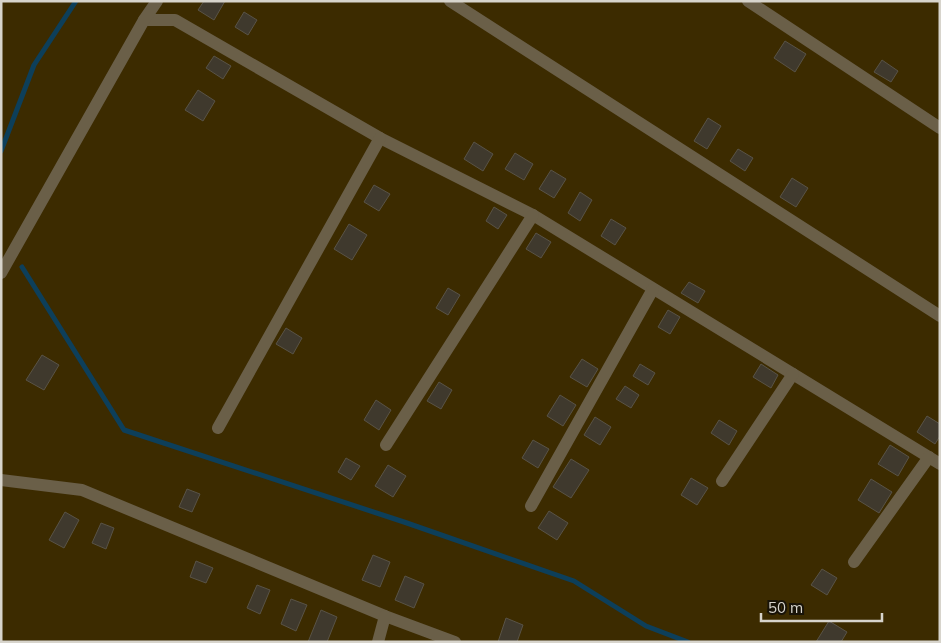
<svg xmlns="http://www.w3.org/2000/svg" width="941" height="643" viewBox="0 0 941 643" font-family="Mulish,sans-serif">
  <rect width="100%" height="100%" fill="#221c11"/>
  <rect fill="#3c2b00" x="1" y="1" width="939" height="641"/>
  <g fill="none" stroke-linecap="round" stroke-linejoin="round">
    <g stroke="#0d3f5a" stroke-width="5">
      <path d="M1 151 34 65 76 1"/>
      <path d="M22 267 124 430 404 522 574 581 646 626 688 642"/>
    </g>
  </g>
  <g fill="#3f392d" stroke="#595346">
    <path d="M204 1H225L214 20 198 10Z"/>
    <path d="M244 12 257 20 248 35 235 27Z"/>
    <path d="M785 41 806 54 795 72 774 58Z"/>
    <path d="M214 56 231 66 223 79 206 68Z"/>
    <path d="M882 60 898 71 891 82 874 72Z"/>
    <path d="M198 90 215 101 203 121 185 110Z"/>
    <path d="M708 118 721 126 707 149 694 141Z"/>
    <path d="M474 142 493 154 483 171 464 159Z"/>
    <path d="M738 149 753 158 745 171 730 161Z"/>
    <path d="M515 153 533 164 524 180 505 169Z"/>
    <path d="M551 170 566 179 554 198 539 189Z"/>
    <path d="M792 178 808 188 796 207 780 197Z"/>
    <path d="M374 185 390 194 379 211 364 202Z"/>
    <path d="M580 192 592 200 580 221 568 213Z"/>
    <path d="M494 207 507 215 498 229 486 221Z"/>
    <path d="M611 219 626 228 615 245 601 236Z"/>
    <path d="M349 224 367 235 352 260 334 249Z"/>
    <path d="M536 233 551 242 541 258 526 249Z"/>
    <path d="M689 282 705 291 698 303 681 293Z"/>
    <path d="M448 288 460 295 448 315 436 308Z"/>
    <path d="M668 310 680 317 670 334 658 327Z"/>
    <path d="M286 328 302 338 293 354 276 344Z"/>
    <path d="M42 355 59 365 44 390 26 380Z"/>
    <path d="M582 359 598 369 587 387 570 377Z"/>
    <path d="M640 364 655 373 648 385 633 376Z"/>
    <path d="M761 364 778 375 771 388 753 377Z"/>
    <path d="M439 382 452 390 441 409 427 401Z"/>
    <path d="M625 386 639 395 631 408 616 399Z"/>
    <path d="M560 395 576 405 563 426 547 416Z"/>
    <path d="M376 400 391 410 379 430 364 420Z"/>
    <path d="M927 416 940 424V436L935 444 917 432Z"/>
    <path d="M595 417 611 427 600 445 584 435Z"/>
    <path d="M719 420 737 431 729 445 711 433Z"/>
    <path d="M533 440 549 449 538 468 522 458Z"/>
    <path d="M890 445 909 457 898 476 878 464Z"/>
    <path d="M346 458 360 466 351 480 338 472Z"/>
    <path d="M571 459 589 470 571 498 553 487Z"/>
    <path d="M388 465 406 476 393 497 375 486Z"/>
    <path d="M691 478 708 488 697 505 681 495Z"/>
    <path d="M871 479 892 492 879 513 858 500Z"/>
    <path d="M187 489 200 494 192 512 179 507Z"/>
    <path d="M549 511 568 523 557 540 538 528Z"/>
    <path d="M65 512 79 520 64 548 49 540Z"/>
    <path d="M101 523 114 528 106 549 92 543Z"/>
    <path d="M373 555 390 562 380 587 362 580Z"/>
    <path d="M196 561 213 568 206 583 190 577Z"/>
    <path d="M822 569 837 578 827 595 811 585Z"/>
    <path d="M405 576 424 584 414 608 395 600Z"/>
    <path d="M257 585 270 590 260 614 247 608Z"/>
    <path d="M291 599 307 605 296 631 281 624Z"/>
    <path d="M321 610 337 617 327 642H308Z"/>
    <path d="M506 618 523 625 517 642H498Z"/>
    <path d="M829 621 847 632 841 642H816Z"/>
  </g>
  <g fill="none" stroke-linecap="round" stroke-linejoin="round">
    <g stroke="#6a5f48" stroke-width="12">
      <path d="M450 1 940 316"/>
      <path d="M748 1 940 128"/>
      <path d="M144 20H175L380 138 533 215 940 464"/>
      <path d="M1 273 144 20 157 1"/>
      <path d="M218 428 380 138"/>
      <path d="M386 445 533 215"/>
      <path d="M1 480 82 490 385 616 455 642"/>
      <path d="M722 481 793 374"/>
      <path d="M531 506 653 289"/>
      <path d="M854 562 929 457"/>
      <path d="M378 642 385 616"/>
    </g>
  </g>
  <rect width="941" height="643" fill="none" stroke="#d7d4cc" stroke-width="5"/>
  <path d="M761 613v8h121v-8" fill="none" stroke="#d7d4cc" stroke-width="2.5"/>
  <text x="768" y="613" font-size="15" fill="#d7d4cc" stroke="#181308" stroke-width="4" paint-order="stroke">50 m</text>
</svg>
